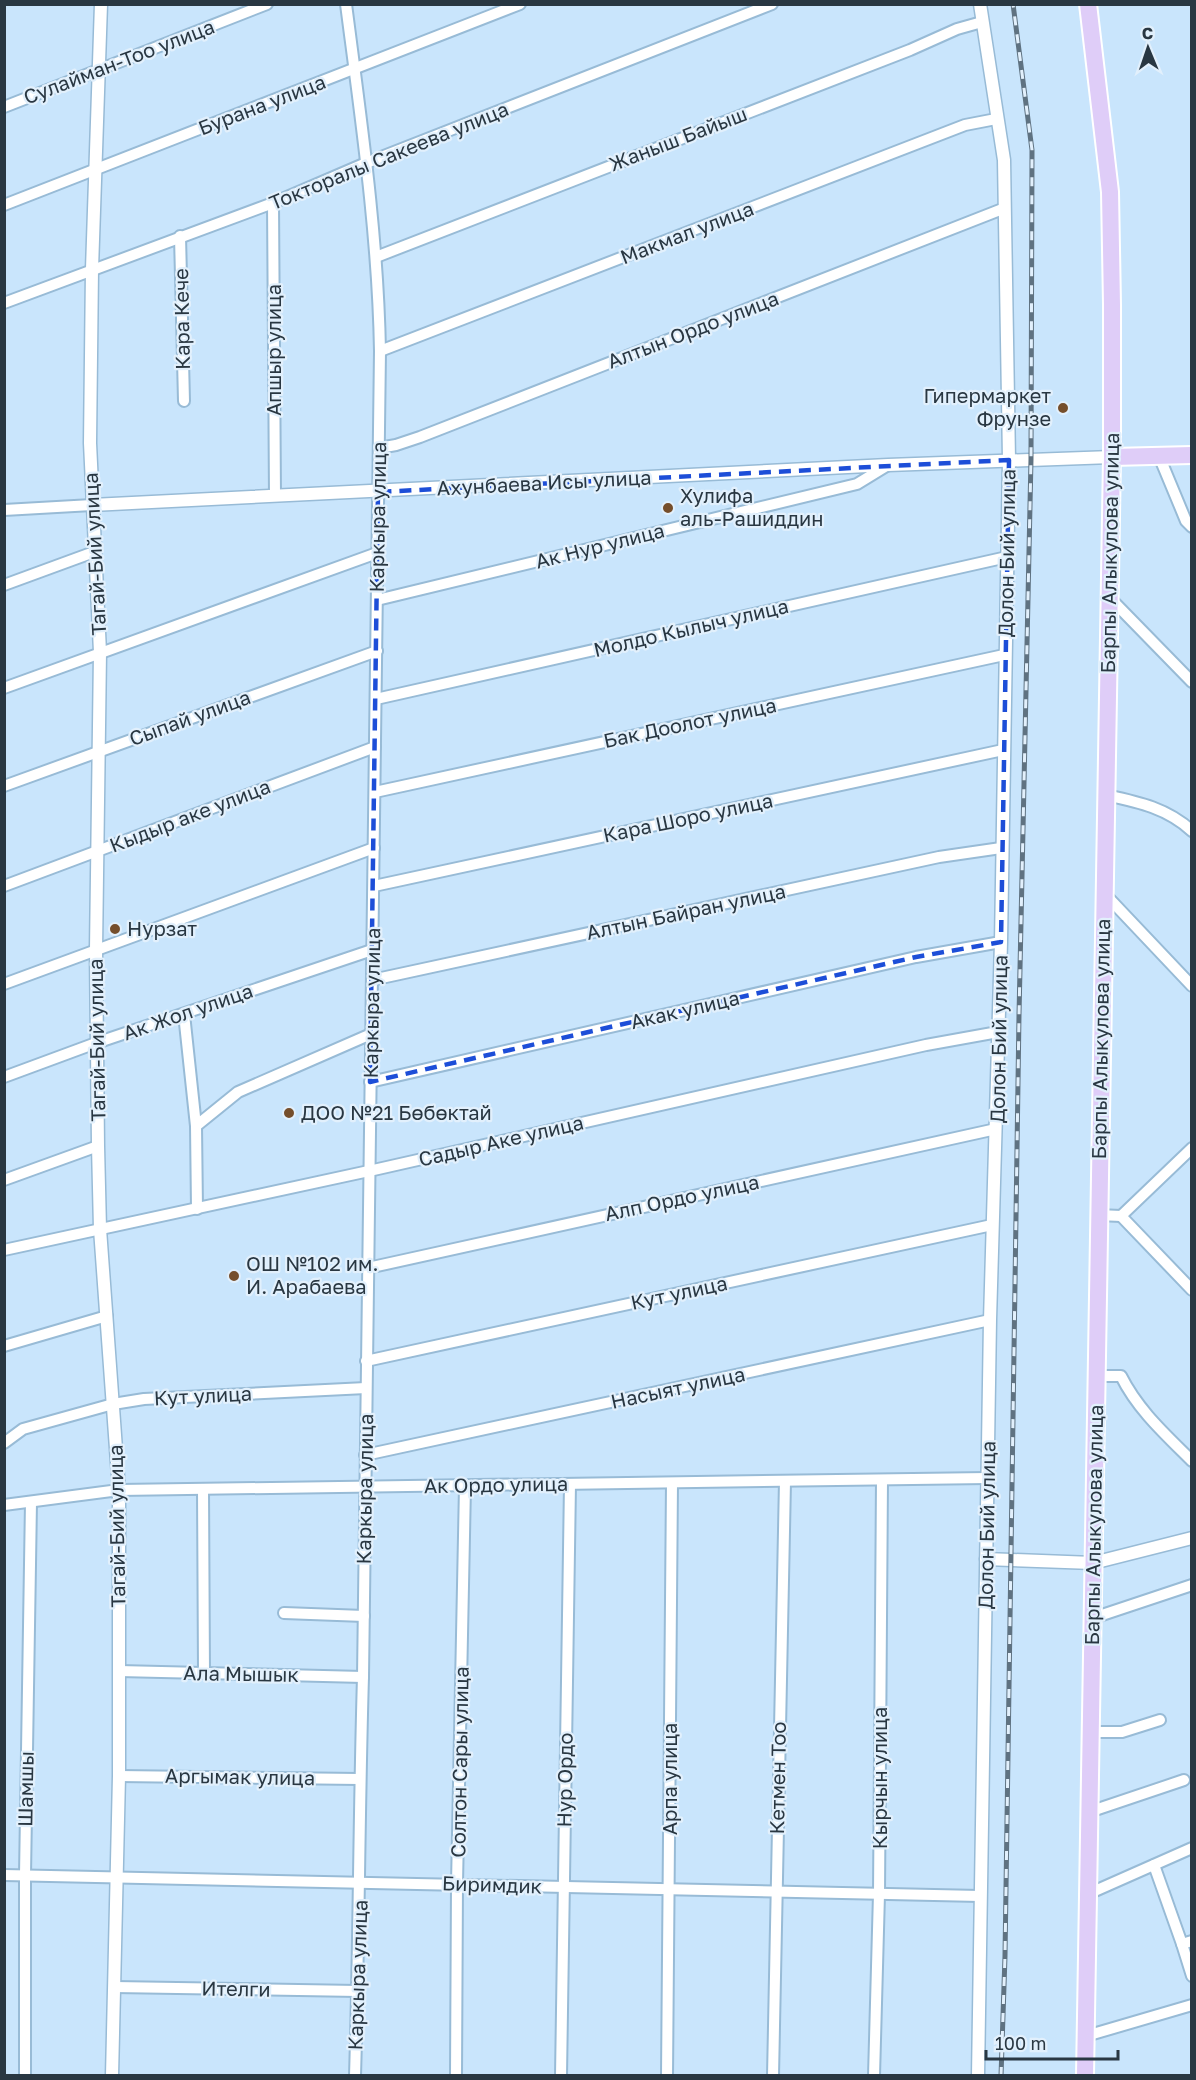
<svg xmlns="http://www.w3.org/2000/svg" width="1196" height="2080" viewBox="0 0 1196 2080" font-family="'Golos Text',sans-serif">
  <rect width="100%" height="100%" fill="#c9e5fc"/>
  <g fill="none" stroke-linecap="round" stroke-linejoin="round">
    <defs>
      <g id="minor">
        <path d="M346 4C361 120 378 235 380 351L363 1677C359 1810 359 1943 355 2076"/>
        <path d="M4 107 267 4"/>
        <path d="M273 203 275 496"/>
        <path d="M4 205 520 4"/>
        <path d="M180 236 184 401"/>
        <path d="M376 257 910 50 957 29 982 22"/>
        <path d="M4 303 273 203 366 163 772 4"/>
        <path d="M380 351 965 125 996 119"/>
        <path d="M379 448 396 445 420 437 1005 208"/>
        <path d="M1159 456 1186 521 1192 527"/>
        <path d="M4 510 92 505"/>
        <path d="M4 585 94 552"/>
        <path d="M1109 597 1192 682"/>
        <path d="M377 600 857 484 888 465"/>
        <path d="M4 688 377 553"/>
        <path d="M376 699 1007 557"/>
        <path d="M4 786 377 651"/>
        <path d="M375 792 1004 655"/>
        <path d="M1106 795C1138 802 1167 808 1192 831"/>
        <path d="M4 886 375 747"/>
        <path d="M374 886 1003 750"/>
        <path d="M1104 893 1192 986"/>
        <path d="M372 980 939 857 1001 848"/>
        <path d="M4 984 374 848"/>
        <path d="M184 1014 196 1126 197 1209"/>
        <path d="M4 1077 96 1043 372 950"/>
        <path d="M370 1082 916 957 1001 942"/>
        <path d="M196 1126 238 1092 371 1034"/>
        <path d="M4 1180 98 1146"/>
        <path d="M1098 1215 1121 1216 1192 1148"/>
        <path d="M1121 1216 1192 1290"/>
        <path d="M4 1250 378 1169 926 1045 998 1032"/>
        <path d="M368 1268 996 1129"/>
        <path d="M4 1346 107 1316"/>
        <path d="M366 1361 992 1225"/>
        <path d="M1096 1376H1121C1138 1410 1165 1434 1192 1461"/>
        <path d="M4 1443 23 1429 113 1404 144 1399 366 1388"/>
        <path d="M365 1455 990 1320"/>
        <path d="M203 1489 204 1673"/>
        <path d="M4 1505 119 1490 988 1478"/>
        <path d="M284 1613 364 1616"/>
        <path d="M1093 1618 1192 1585"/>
        <path d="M119 1671 363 1677"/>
        <path d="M1091 1732H1122L1160 1720"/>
        <path d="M119 1776 360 1779"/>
        <path d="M1089 1812 1184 1780"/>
        <path d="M1154 1865 1182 1944"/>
        <path d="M4 1875 980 1896"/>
        <path d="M1088 1894 1192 1848"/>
        <path d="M1192 1941 1182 1944 1192 1976"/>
        <path d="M114 1987 358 1991"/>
        <path d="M1086 2036 1192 2005"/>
        <path d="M25 2076V1875L31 1502"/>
        <path d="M456 2076 457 1884 465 1486"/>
        <path d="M561 2076 570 1484"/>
        <path d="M667 2076 672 1483"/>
        <path d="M773 2076 785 1481"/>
        <path d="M874 2076 879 1894 882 1480"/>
      </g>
      <g id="tertiary">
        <path d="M101 4 92 269 90 443 100 652 96 950 98 1146 100 1229 119 1490V1776L112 2076"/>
        <path d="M92 505 888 465 1112 457"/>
        <path d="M986 1559 1093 1563 1192 1538"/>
        <path d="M978 2076 990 1320 1001 942 1009 460 1004 160 980 4"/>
      </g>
      <g id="primary">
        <path d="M1112 457 1192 455"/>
        <path d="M1085 2076 1112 457V305L1110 192 1088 4"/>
      </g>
    </defs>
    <use href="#minor" stroke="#98bbd6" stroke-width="14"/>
    <use href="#tertiary" stroke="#98bbd6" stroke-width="15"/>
    <use href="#primary" stroke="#fff" stroke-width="20"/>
    <use href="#minor" stroke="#fff" stroke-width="10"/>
    <use href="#tertiary" stroke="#fff" stroke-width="12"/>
    <use href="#primary" stroke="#dfcdf8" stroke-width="16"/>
    <defs>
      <path id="rail" d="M1001 2076 1005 1956 1019 1015 1031 459 1032 150 1013 4"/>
    </defs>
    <use href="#rail" stroke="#5f7281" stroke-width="5"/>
    <use href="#rail" stroke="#e2f0fc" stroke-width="3" stroke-dasharray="9" stroke-linecap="butt"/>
  </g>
  <path fill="none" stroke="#1d4ed8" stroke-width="4.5" stroke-dasharray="12 8" stroke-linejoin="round" d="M1009 460 1001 942 916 957 370 1082 378 492Z"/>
  <g fill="#754e2b" stroke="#e2f0fc" stroke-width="2">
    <circle cx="1063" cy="408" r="6"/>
    <circle cx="668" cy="508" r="6"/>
    <circle cx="115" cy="929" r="6"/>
    <circle cx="289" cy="1113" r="6"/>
    <circle cx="234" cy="1276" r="6"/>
  </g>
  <g text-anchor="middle" stroke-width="4.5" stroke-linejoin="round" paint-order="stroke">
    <g font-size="20" fill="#293742" stroke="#e2f0fc">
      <text transform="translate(119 62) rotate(-21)" y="7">Сулайман-Тоо улица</text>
      <text transform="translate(262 105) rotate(-21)" y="7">Бурана улица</text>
      <text transform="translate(678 139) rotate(-21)" y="7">Жаныш Байыш</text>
      <text transform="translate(389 156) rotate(-22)" y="7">Токторалы Сакеева улица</text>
      <text transform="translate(687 233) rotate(-21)" y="7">Макмал улица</text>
      <text transform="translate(182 319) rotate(-91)" y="7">Кара Кече</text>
      <text transform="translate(693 330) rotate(-21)" y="7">Алтын Ордо улица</text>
      <text transform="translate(274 350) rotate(-90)" y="7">Апшыр улица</text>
      <text transform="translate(544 483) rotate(-3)" y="7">Ахунбаева Исы улица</text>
      <text transform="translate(378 517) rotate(-89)" y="7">Каркыра улица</text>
      <text transform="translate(600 546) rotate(-14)" y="7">Ак Нур улица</text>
      <text transform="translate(1007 553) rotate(-89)" y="7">Долон Бий улица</text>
      <text transform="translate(1110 553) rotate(-89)" y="7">Барпы Алыкулова улица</text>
      <text transform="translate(95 554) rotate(-93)" y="7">Тагай-Бий улица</text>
      <text transform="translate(691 628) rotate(-13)" y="7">Молдо Кылыч улица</text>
      <text transform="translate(190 718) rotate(-20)" y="7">Сыпай улица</text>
      <text transform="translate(690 723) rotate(-12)" y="7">Бак Доолот улица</text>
      <text transform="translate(190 816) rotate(-21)" y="7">Кыдыр аке улица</text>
      <text transform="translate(688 818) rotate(-12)" y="7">Кара Шоро улица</text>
      <text transform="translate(686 912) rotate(-12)" y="7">Алтын Байран улица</text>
      <text transform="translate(372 1003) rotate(-89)" y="7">Каркыра улица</text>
      <text transform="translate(685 1010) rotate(-13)" y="7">Акак улица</text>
      <text transform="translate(188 1012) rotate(-19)" y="7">Ак Жол улица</text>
      <text transform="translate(999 1039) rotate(-89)" y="7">Долон Бий улица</text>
      <text transform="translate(1101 1039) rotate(-89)" y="7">Барпы Алыкулова улица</text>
      <text transform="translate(97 1040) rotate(-91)" y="7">Тагай-Бий улица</text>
      <text transform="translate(501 1141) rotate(-13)" y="7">Садыр Аке улица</text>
      <text transform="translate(682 1198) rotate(-12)" y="7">Алп Ордо улица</text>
      <text transform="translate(679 1293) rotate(-12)" y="7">Кут улица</text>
      <text transform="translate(678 1388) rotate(-12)" y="7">Насыят улица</text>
      <text transform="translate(203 1396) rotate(-3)" y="7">Кут улица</text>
      <text transform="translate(496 1485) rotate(-1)" y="7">Ак Ордо улица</text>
      <text transform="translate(365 1489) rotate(-89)" y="7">Каркыра улица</text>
      <text transform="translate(987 1525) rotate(-89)" y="7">Долон Бий улица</text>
      <text transform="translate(1094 1525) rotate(-89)" y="7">Барпы Алыкулова улица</text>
      <text transform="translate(117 1526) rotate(-91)" y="7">Тагай-Бий улица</text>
      <text transform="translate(241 1674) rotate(1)" y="7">Ала Мышык</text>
      <text transform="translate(460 1762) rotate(-89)" y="7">Солтон Сары улица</text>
      <text transform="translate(240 1777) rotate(1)" y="7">Аргымак улица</text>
      <text transform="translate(778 1778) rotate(-89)" y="7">Кетмен Тоо</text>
      <text transform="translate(880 1778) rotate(-90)" y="7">Кырчын улица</text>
      <text transform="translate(670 1779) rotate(-90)" y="7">Арпа улица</text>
      <text transform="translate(565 1780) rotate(-89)" y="7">Нур Ордо</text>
      <text transform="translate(26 1789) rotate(-89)" y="7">Шамшы</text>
      <text transform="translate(492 1885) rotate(2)" y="7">Биримдик</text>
      <text transform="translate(358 1975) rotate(-88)" y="7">Каркыра улица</text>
      <text transform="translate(236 1989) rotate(1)" y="7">Ителги</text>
    </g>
    <g font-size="20" fill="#293742" stroke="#e2f0fc" text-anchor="start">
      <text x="1051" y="403" text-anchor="end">Гипермаркет<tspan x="1051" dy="23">Фрунзе</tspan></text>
      <text x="680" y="503">Хулифа<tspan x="680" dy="23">аль-Рашиддин</tspan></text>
      <text x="127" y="936">Нурзат</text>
      <text x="301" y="1120">ДОО №21 Бөбөктай</text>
      <text x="246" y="1271">ОШ №102 им.<tspan x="246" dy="23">И. Арабаева</tspan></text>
    </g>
  </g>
  <rect width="1196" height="2080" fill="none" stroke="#293742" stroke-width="12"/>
  <g transform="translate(1148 48) rotate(358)" stroke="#e2f0fc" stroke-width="4.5" paint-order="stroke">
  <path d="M0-4.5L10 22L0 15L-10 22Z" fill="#293742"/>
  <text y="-9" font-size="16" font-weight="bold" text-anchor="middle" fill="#293742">С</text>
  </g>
  <path d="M986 2050v9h132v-9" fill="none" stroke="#293742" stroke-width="3"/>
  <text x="995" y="2050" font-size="18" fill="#293742" stroke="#e2f0fc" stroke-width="4.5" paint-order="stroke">100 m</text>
</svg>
